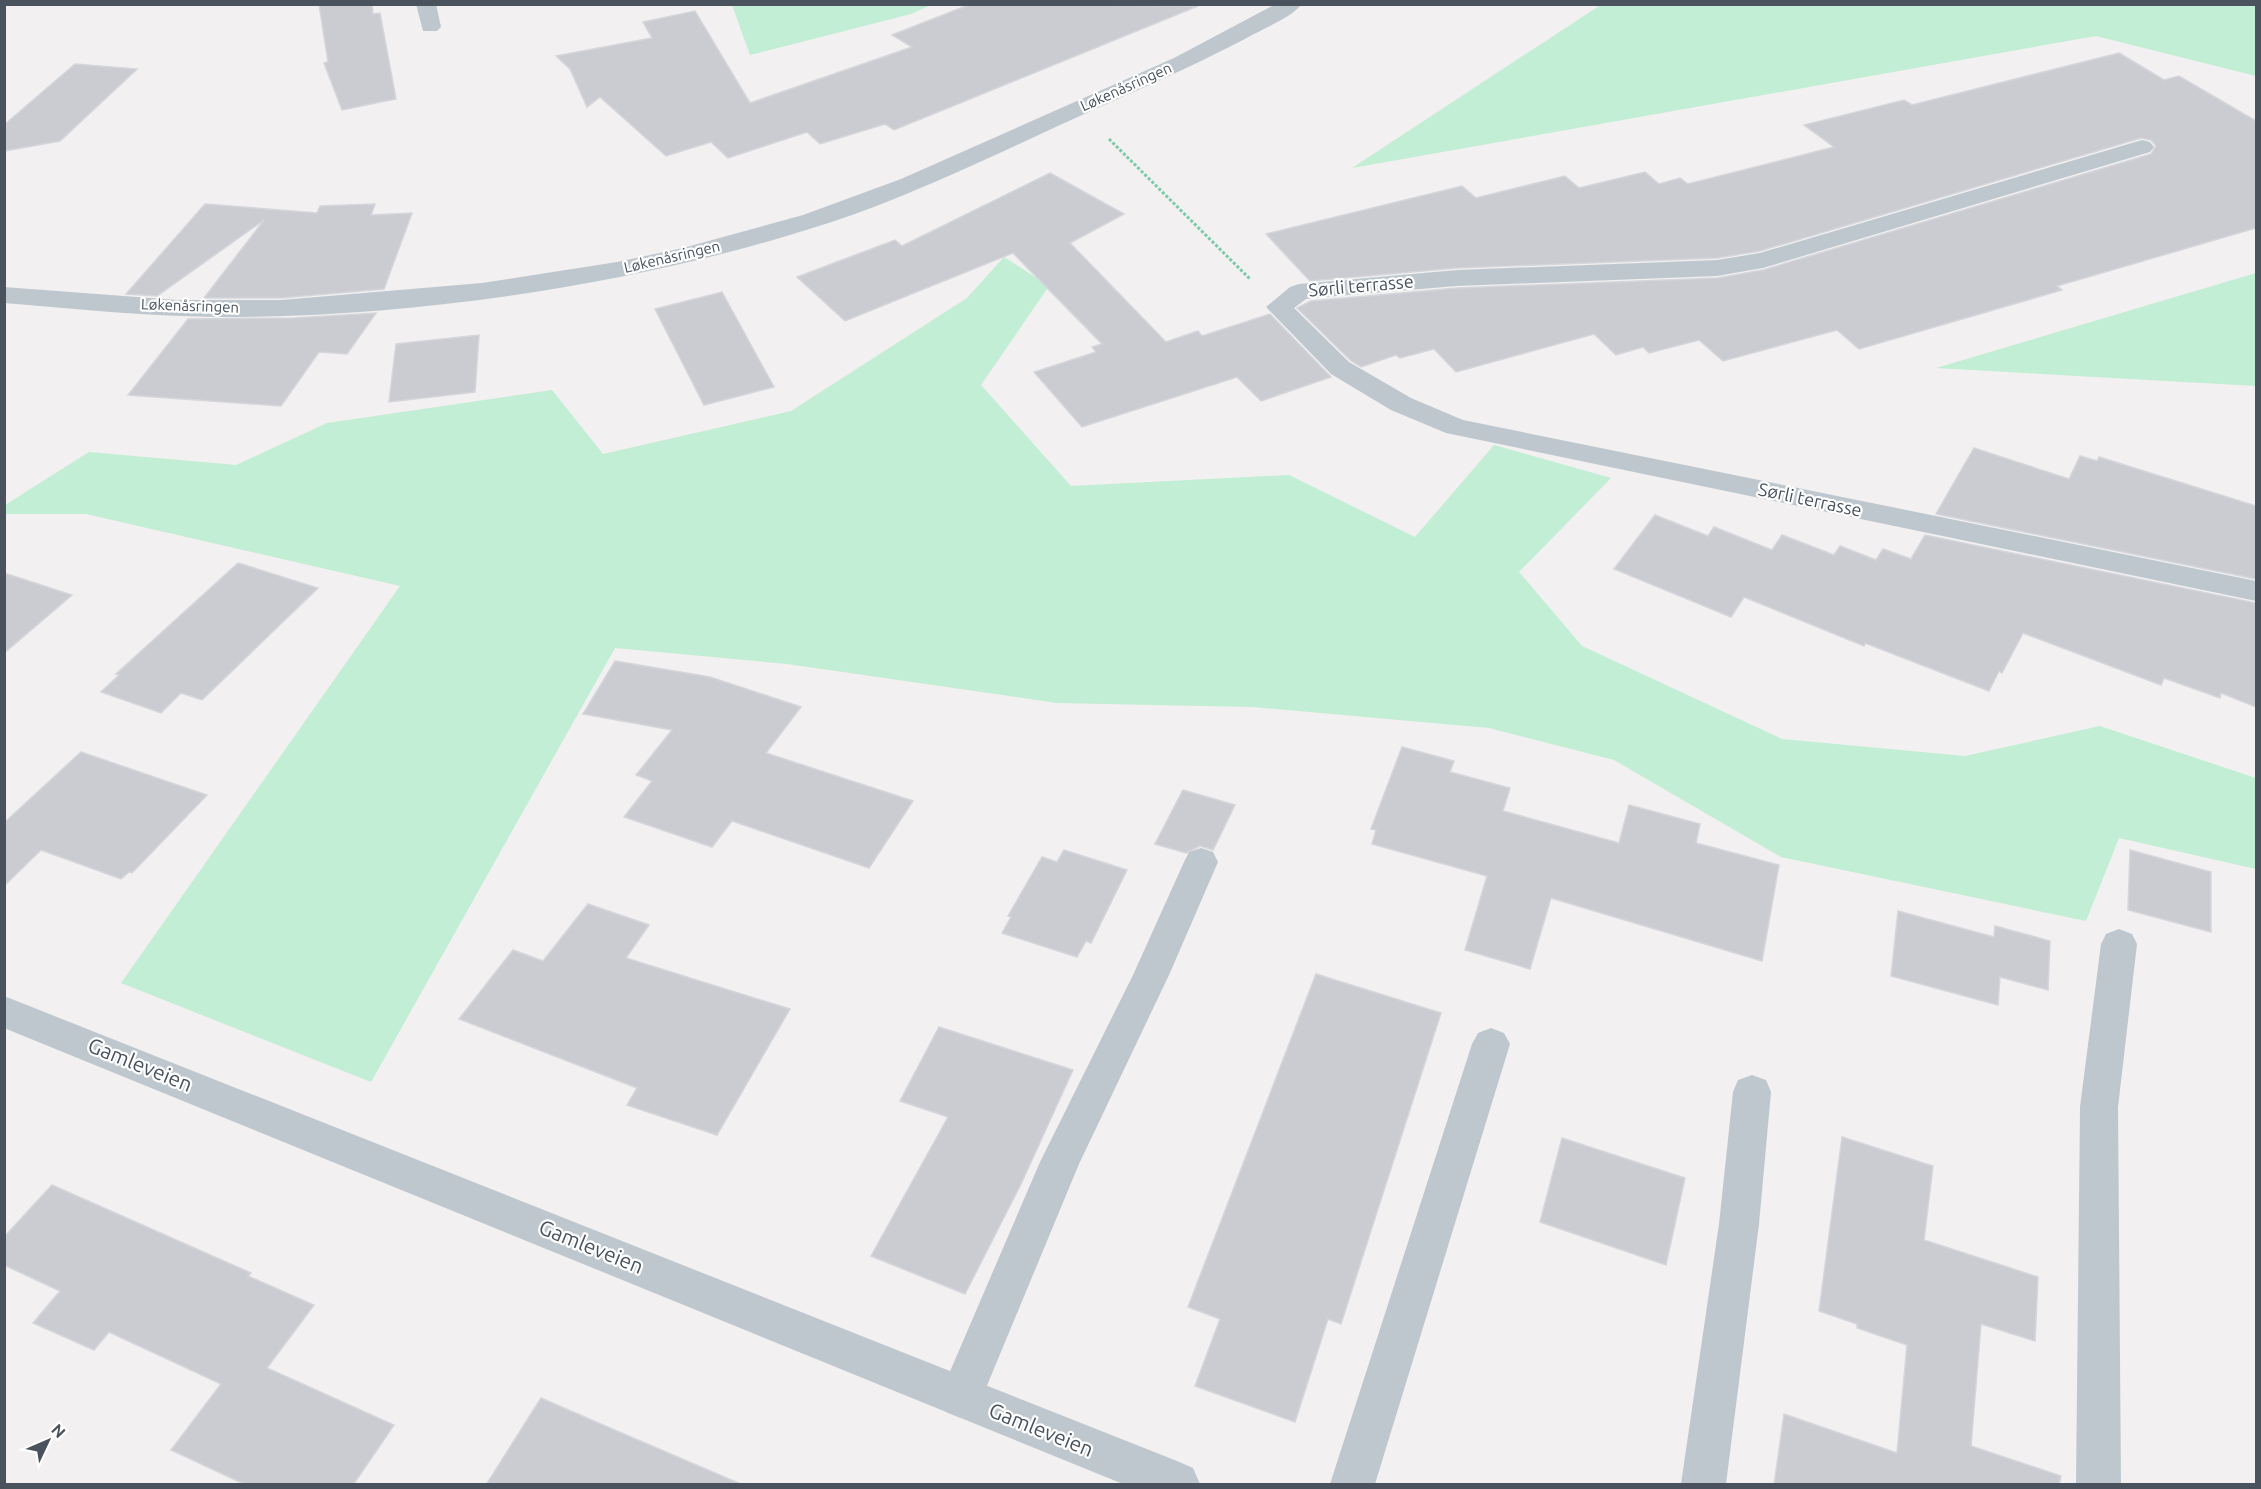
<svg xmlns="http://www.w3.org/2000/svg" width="2261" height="1489" viewBox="0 0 2261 1489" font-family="Ubuntu,sans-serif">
  <rect width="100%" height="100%" fill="#f2f0f0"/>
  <g fill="#c1eed4">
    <path d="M1602 4 2256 5V76L2096 36 1352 168Z"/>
    <path d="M732 5V4L931 5 911 14 750 55Z"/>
    <path d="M1004 257 1049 286 981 385 1071 486 1289 475 1415 537 1494 445 1611 478 1519 572 1582 646 1782 739 1965 756 2100 726 2256 778V869L2119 838 2086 921 1781 857 1614 760 1489 728 1252 707 1057 703 787 664 615 648 371 1082 121 983 400 586 86 514H5V505L89 452 236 465 327 423 552 390 603 454 791 411 967 298Z"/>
    <path d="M2256 273V386L1936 368Z"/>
  </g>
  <g fill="#caccd2" stroke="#d4d6db" stroke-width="1.5">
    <path d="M319 4H372L373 14 380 13 396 99 342 110 324 63 328 62Z"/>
    <path d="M971 4 1198 6 894 130 885 124 820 144 807 132 728 158 711 142 666 156 600 97 587 107 570 69 556 56 652 38 643 22 695 11 750 103 912 47 892 35Z"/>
    <path d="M2119 53 2164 80 2179 76 2256 121V228L2057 286 2062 290 1859 349 1837 330 1723 361 1699 340 1649 353 1643 347 1616 355 1594 334 1456 372 1434 349 1400 358 1396 355 1361 367 1350 360 1297 308 1311 301 1457 288 1717 278 1763 270 2151 154 2156 146 2151 140 2141 138 1760 251 1717 258 1457 268 1310 281 1266 234 1462 186 1476 198 1565 176 1579 188 1645 172 1659 184 1680 178 1688 184 1834 147 1804 125 1904 100 1912 105Z"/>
    <path d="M75 64 137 69 60 141 4 151V125Z"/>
    <path d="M1050 173 1124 214 1070 243 1166 342 1198 331 1202 336 1270 314 1331 377 1261 401 1237 377 1082 427 1034 372 1096 352 1092 347 1102 344 1013 253 845 321 797 277 895 240 902 246Z"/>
    <path d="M205 204 317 213 320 206 375 204 371 215 412 213 384 289 281 298H204L264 220 157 296 126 294Z"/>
    <path d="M722 292 774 387 704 405 655 309Z"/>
    <path d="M376 313 347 354 319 352 281 406 128 395 188 319 293 318Z"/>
    <path d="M479 335 475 392 389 402 396 344Z"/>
    <path d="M1974 448 2069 479 2080 456 2097 461 2099 457 2256 506V579L1936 514Z"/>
    <path d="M1655 515 1708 536 1714 527 1772 550 1782 535 1834 555 1840 546 1876 560 1883 549 1911 559 1925 535 2256 603V707L2221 693 2220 698 2164 678 2161 685 2023 633 2002 673 1999 671 1989 691 1865 643 1864 646 1744 597 1731 617 1614 569Z"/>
    <path d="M238 563 318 588 202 700 181 693 161 713 101 692 119 675 116 674Z"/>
    <path d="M4 573 72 595 4 653Z"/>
    <path d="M615 661 710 677 801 707 766 753 913 801 869 868 732 821 712 847 624 817 652 781 636 775 672 730 583 714Z"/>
    <path d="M1402 747 1454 761 1450 772 1510 788 1503 811 1619 843 1629 805 1700 824 1696 843 1779 865 1762 961 1551 898 1530 969 1465 950 1487 876 1372 844 1376 830 1371 829Z"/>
    <path d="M81 752 207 795 132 873 129 872 121 879 41 850 4 886V823Z"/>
    <path d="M1183 790 1235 805 1213 850 1200 846 1186 853 1155 844Z"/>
    <path d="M1064 850 1127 870 1091 943 1086 941 1077 957 1002 933 1011 917 1008 916 1042 857 1057 862Z"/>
    <path d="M2130 850 2211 872V932L2128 910Z"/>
    <path d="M588 904 649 925 626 958 790 1009 717 1135 627 1105 637 1088 459 1019 513 950 543 961Z"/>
    <path d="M1898 911 1994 937 1995 926 2050 941 2048 990 2000 977 1998 1005 1891 976Z"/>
    <path d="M1316 974 1441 1013 1341 1324 1328 1319 1295 1422 1195 1386 1220 1319 1188 1307Z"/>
    <path d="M939 1027 1073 1070 1022 1182 965 1294 871 1256 948 1117 900 1101Z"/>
    <path d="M1842 1137 1933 1166 1924 1240 2038 1277 2035 1341 1981 1324 1971 1446 2061 1476 2059 1485H1774L1784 1414 1897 1453 1907 1345 1857 1328V1324L1819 1311Z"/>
    <path d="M1562 1138 1685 1178 1666 1265 1540 1222Z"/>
    <path d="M52 1185 251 1273 248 1276 314 1305 267 1368 394 1425 353 1485H246L171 1450 221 1384 109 1332 94 1350 33 1323 60 1291 4 1265V1237Z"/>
    <path d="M541 1398 603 1425 743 1485H486Z"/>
  </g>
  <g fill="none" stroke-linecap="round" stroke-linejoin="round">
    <path stroke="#7acba7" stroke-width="3" stroke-dasharray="3 2" stroke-linecap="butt" d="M1109 139 1250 279"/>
    <g fill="#bfc7ce" fill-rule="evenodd">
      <path d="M1201 848 1213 852 1218 862 1169 975 1079 1164 976 1412 961 1418 946 1412 939 1397 1040 1162 1133 975 1184 862 1189 852Z"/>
      <path d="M2119 929 2132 934 2137 944 2118 1107 2121 1484H2076L2080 1107 2101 944 2106 934Z"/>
      <path d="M1491 1028 1504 1033 1510 1044 1375 1484H1330L1472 1044 1478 1033Z"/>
      <path d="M1752 1075 1766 1080 1771 1092 1759 1224 1726 1484H1681L1719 1224 1733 1092 1738 1080Z"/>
    </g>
    <g fill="#bfc7ce" fill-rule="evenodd">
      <path d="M416 4H436L441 27 437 31H423Z"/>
      <path d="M1276 4H1302C1291 17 1271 25 1256 33 1206 60 1154 83 1102 106 1019 143 938 184 852 215 659 282 420 318 215 317 145 316 75 309 4 303V287L177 300H281L482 283 617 262 683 248 803 215 901 179 1174 58Z"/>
      <path d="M2142 140 2150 142 2154 147 2150 152 1763 268 1717 276 1457 286 1336 296 1306 299 1294 308 1349 362 1411 398 1463 420 2256 581V601L1446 433 1391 410 1331 374 1266 307 1290 287 1299 284 1457 270 1717 260 1760 253Z"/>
    </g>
    <path fill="#bfc7ce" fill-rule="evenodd" d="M4 996 1177 1461 1193 1468 1200 1484H1123L4 1028Z"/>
  </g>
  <g text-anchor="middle" stroke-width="4.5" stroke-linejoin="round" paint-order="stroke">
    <g font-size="15" fill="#49525d" stroke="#fff">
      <text transform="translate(1126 87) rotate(-24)" y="5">Løkenåsringen</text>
      <text transform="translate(672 257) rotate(-13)" y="5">Løkenåsringen</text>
      <text transform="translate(190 306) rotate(2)" y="5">Løkenåsringen</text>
    </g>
    <g font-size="18" fill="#49525d" stroke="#fff">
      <text transform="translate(1361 286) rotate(-5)" y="6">Sørli terrasse</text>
      <text transform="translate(1810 500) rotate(12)" y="6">Sørli terrasse</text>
    </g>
    <g font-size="21" fill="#49525d" stroke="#fff">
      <text transform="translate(140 1065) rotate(22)" y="7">Gamleveien</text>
      <text transform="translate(591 1247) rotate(22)" y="7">Gamleveien</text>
      <text transform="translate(1041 1430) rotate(22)" y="7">Gamleveien</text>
    </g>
  </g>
  <rect width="2261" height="1489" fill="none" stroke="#49525d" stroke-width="12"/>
  <g transform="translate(48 1441) rotate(46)" stroke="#ffffff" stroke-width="4.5" paint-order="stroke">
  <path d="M0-4.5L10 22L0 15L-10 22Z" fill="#49525d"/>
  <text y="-9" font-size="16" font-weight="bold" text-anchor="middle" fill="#49525d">N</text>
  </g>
</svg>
